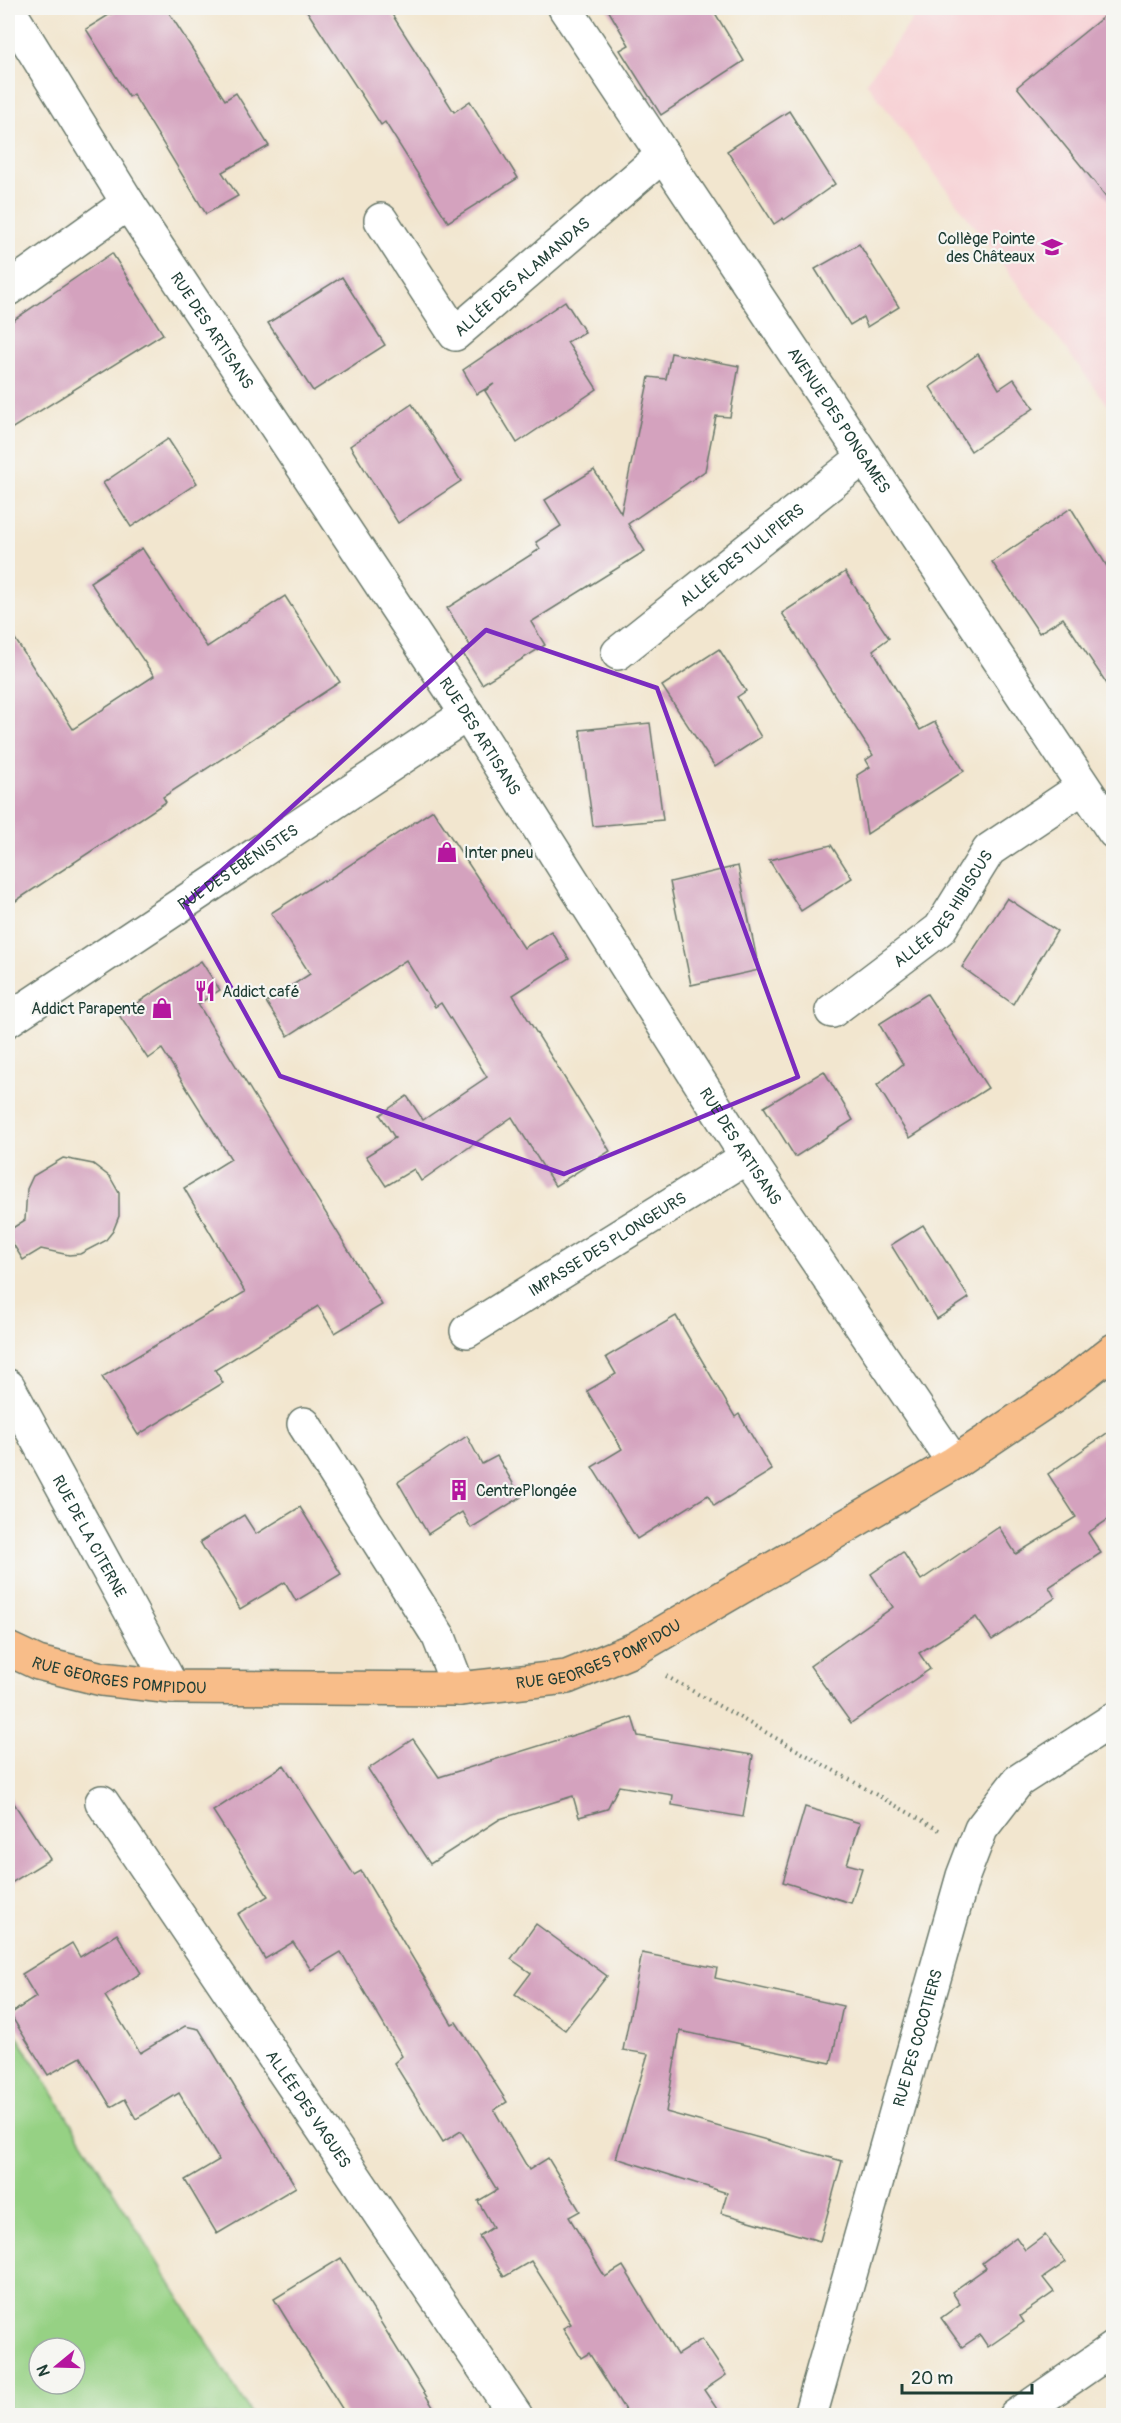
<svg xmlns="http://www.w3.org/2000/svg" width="1121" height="2423" viewBox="0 0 1121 2423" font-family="Pangolin,sans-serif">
  <rect width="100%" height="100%" fill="#f6f6f2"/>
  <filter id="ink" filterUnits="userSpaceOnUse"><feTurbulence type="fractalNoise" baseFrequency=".0167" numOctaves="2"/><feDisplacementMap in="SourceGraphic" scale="12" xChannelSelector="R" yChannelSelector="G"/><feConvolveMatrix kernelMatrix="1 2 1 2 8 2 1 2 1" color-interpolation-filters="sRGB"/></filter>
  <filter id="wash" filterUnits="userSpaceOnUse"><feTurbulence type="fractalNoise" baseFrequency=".008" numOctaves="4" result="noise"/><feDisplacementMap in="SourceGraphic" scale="24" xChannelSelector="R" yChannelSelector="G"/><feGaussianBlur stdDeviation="1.35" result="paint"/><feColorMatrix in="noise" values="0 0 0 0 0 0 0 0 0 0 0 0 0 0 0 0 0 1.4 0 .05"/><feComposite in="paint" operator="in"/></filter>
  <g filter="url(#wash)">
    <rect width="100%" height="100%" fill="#f2e6cf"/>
    <path fill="#f7cfd3" d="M921 8H1113V412L866 82Z"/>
    <path fill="#96d184" stroke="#5a875c" stroke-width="1.5" fill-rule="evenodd" d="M8 2021 252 2415H8ZM39 2348H75V2384H39Z"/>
    <g id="blocks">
      <g fill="#d4a2be">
        <path d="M120 8H166L225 100 236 93 269 146 222 172 238 196 206 214 133 94 129 97 86 29Z"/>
        <path d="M305 8H388L454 112 470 101 518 178 448 222 385 122 381 125Z"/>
        <path d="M607 8H712L744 61 661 115 620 50 629 45Z"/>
        <path d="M1113 9V205L1017 87Z"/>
        <path d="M789 111 835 184 784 220 783 218 774 224 727 151Z"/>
        <path d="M859 244 899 307 867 327 863 317 850 325 815 269Z"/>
        <path d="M112 253 163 334 8 431V324Z"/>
        <path d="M342 277 385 345 313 391 268 323Z"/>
        <path d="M565 301 585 332 567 342 597 389 517 443 485 391 494 384 477 394 463 370Z"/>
        <path d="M671 353 739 366 730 417 716 416 705 471 628 524 645 551 531 622 545 645 482 684 462 652 471 647 447 608 540 549 536 542 561 526 545 500 594 470 621 513 649 377 666 379Z"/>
        <path d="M978 354 999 389 1014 379 1034 408 971 451 930 387Z"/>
        <path d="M412 404 461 481 398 523 350 446Z"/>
        <path d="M168 439 197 483 131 527 103 483Z"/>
        <path d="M1071 508 1113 576V693L1063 618 1039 633 992 562Z"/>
        <path d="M142 548 207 647 285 596 340 682 163 797 166 802 8 906V628L73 729 154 676 90 582Z"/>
        <path d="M845 572 889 638 873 650 920 730 935 722 964 771 867 834 857 775 870 767 866 760 873 755 782 613Z"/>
        <path d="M719 649 746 691 737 697 761 737 715 767 662 686Z"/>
        <path d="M650 723 663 820 593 826 580 730Z"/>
        <path d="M433 810 524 948 551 931 569 959 513 995 610 1151 555 1186 512 1117 421 1181 414 1169 386 1186 366 1156 395 1138 380 1115 407 1096 423 1120 487 1077 441 1003 435 1007 406 960 288 1036 266 1002 310 974 271 913 323 880 324 882Z"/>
        <path d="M831 845 852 878 801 911 769 860Z"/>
        <path d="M738 866 759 970 691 985 670 882Z"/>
        <path d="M1007 898 1057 931 1013 1004 962 967Z"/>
        <path d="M201 961 220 990 198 1004 382 1305 335 1333 318 1306 215 1370 223 1383 138 1435 102 1377 245 1292 184 1188 231 1159 162 1049 148 1059 119 1015Z"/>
        <path d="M927 994 988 1088 910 1138 877 1085 903 1064 879 1024Z"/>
        <path d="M824 1071 853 1120 795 1157 764 1107Z"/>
        <path d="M63 1158 93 1164 110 1177 119 1193V1216L113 1231 105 1241 80 1254 69 1255 41 1249 23 1260 8 1236V1231L25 1220 27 1189 33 1176Z"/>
        <path d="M923 1225 969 1298 937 1319 891 1245Z"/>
        <path d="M676 1316 735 1417 739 1414 772 1470 714 1506 708 1495 637 1539 592 1467 622 1449 587 1391 616 1374 606 1357Z"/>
        <path d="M1113 1429V1516L1088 1533 1101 1553 1049 1587 1055 1598 992 1640 976 1617 919 1653 930 1669 851 1723 810 1666 893 1607 871 1574 903 1552 921 1580 999 1527 1016 1554 1076 1517 1048 1474Z"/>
        <path d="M467 1436 482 1464 497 1456 521 1497 471 1528 462 1512 428 1534 398 1482Z"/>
        <path d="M300 1507 341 1574 296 1601 285 1582 240 1609 200 1542 244 1515 256 1534Z"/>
        <path d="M632 1717 638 1736 753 1755 743 1817 672 1805 673 1795 619 1786 607 1809 579 1817 573 1796 500 1819 430 1864 368 1769 413 1739 439 1777Z"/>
        <path d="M284 1765 354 1875 361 1871 452 2024 456 2022 507 2102 494 2110 529 2170 548 2158 580 2211 569 2217 605 2277 623 2266 677 2355 702 2339 726 2375 704 2390 721 2415H628L589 2353 581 2358 563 2328 571 2324 531 2261 504 2277 479 2236 493 2227 478 2201 497 2190 461 2131 443 2142 394 2063 402 2056 341 1952 311 1970 293 1942 265 1959 238 1914 268 1896 213 1811Z"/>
        <path d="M8 1794 50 1859 8 1885Z"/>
        <path d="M805 1807 860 1823 847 1864 862 1868 851 1903 783 1882Z"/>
        <path d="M536 1924 607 1976 565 2030 515 1994 531 1973 511 1959Z"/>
        <path d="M117 1934 141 1973 105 1996 140 2053 185 2026 199 2029 296 2187 217 2234 185 2180 219 2160 179 2093 136 2119 125 2099 111 2107 81 2057 48 2075 10 2014 36 1997 22 1974 72 1943 80 1957Z"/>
        <path d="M642 1953 717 1968 715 1978 843 2006 831 2063 680 2031 666 2112 842 2161 820 2241 721 2213 727 2193 616 2158 648 2054 623 2050Z"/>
        <path d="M1045 2235 1066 2262 1043 2278 1054 2292 1020 2316 1024 2322 988 2347 980 2335 962 2347 941 2318 960 2304 952 2292 986 2268 982 2263 1016 2237 1025 2250Z"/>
        <path d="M341 2258 438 2415H346L295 2333 274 2299Z"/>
      </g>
    </g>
  </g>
  <g filter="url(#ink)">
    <use href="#blocks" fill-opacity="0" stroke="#69786a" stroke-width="1.5"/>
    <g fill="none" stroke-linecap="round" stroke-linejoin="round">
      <defs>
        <g id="minor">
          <path id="s1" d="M565 8 1114 832"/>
          <path id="s2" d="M8 9 128 203 467 714 747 1157 954 1463"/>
          <path id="s3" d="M381 220 455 334 663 155"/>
          <path d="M8 289 128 203"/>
          <path id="s4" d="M618 653 864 457"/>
          <path id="s5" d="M832 1011 940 929 989 850 1083 787"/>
          <path id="s6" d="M8 1020 467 714"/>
          <path id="s7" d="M467 1331 747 1157"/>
          <path id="s8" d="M8 1386 172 1687"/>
          <path d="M304 1424 439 1637 459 1689"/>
          <path id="s9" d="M102 1802 516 2416"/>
          <path id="s10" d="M810 2416 963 1876 981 1829 1018 1781 1114 1719"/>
          <path d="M1016 2416 1114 2348"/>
        </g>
        <g id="major">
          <path id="s11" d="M8 1649 38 1663 102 1679 172 1687 459 1689 567 1677 635 1649 954 1463 1060 1392 1114 1350"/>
        </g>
      </defs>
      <use href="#minor" stroke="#69786a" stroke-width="36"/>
      <use href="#major" stroke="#69786a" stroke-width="36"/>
      <path stroke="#69786a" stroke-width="4" stroke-dasharray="1.5 4.5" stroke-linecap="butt" d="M666 1676 939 1830"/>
      <use href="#minor" stroke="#fff" stroke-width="33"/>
      <use href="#major" stroke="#f8bd89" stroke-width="33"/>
    </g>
  </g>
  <path fill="none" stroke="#7b2cbf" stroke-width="4.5" stroke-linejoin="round" d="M486 630 657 688 798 1077 564 1174 280 1076 185 904Z"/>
  <defs>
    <symbol id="school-bare" viewBox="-9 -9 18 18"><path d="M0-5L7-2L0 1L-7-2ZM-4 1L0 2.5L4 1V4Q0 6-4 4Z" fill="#b5179e" stroke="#f6f6f2" stroke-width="2.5" paint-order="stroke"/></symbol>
    <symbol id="shop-bare" viewBox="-9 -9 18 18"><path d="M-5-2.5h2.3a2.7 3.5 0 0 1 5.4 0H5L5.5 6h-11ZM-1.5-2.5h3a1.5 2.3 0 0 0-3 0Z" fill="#b5179e" stroke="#f6f6f2" stroke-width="2.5" paint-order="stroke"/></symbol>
    <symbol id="restaurant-bare" viewBox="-9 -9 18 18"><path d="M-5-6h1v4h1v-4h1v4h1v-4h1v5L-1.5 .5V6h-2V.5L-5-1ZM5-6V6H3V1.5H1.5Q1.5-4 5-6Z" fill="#b5179e" stroke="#f6f6f2" stroke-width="2.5" paint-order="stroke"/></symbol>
    <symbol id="building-bare" viewBox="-9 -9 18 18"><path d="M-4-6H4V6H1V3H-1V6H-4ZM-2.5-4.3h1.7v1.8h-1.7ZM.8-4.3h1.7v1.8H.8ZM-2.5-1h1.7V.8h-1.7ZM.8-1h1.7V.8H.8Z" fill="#b5179e" stroke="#f6f6f2" stroke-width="2.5" paint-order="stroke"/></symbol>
  </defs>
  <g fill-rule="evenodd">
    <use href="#school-bare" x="1037" y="232" width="30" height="30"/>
    <use href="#shop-bare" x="432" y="837" width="30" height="30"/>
    <use href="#restaurant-bare" x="190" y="976" width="30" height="30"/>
    <use href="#shop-bare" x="147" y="993" width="30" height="30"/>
    <use href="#building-bare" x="444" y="1475" width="30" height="30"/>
  </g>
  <g text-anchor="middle" stroke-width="4.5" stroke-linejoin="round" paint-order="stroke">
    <g font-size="16" fill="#1f3d34" stroke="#f6f6f2" text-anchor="start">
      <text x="1035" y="244" text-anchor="end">Collège Pointe<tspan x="1035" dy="18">des Châteaux</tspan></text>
      <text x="464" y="858">Inter pneu</text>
      <text x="222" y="997">Addict café</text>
      <text x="145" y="1014" text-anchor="end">Addict Parapente</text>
      <text x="476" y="1496">CentrePlongée</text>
    </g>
    <g font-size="16" fill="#1f3d34" stroke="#f6f6f2">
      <text dy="6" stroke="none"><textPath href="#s3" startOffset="224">ALLÉE DES ALAMANDAS</textPath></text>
      <text dy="6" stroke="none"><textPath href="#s2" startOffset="381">RUE DES ARTISANS</textPath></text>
      <text dy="6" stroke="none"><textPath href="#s1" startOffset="495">AVENUE DES PONGAMES</textPath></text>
      <text dy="6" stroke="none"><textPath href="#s4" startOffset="158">ALLÉE DES TULIPIERS</textPath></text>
      <text dy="6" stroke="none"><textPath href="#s2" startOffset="867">RUE DES ARTISANS</textPath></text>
      <text dy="6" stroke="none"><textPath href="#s6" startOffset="276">RUE DES EBÉNISTES</textPath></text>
      <text dy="6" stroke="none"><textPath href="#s5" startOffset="153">ALLÉE DES HIBISCUS</textPath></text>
      <text dy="6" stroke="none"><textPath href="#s2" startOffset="1353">RUE DES ARTISANS</textPath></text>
      <text dy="6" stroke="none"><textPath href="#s7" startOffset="165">IMPASSE DES PLONGEURS</textPath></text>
      <text dy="6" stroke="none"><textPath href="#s8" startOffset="171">RUE DE LA CITERNE</textPath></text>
      <text dy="6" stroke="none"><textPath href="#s11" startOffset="602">RUE GEORGES POMPIDOU</textPath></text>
      <text dy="6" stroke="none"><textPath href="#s11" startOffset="116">RUE GEORGES POMPIDOU</textPath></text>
      <text dy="6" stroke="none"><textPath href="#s10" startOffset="393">RUE DES COCOTIERS</textPath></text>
      <text dy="6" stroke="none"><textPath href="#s9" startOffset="370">ALLÉE DES VAGUES</textPath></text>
    </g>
  </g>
  <rect width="1121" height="2423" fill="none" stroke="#f6f6f2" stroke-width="30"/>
  <g transform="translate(57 2366) rotate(251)"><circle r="28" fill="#f6f6f2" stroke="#a0aca6" stroke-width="1.5"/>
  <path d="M0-4.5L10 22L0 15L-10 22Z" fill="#b5179e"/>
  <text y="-9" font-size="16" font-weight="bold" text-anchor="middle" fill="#1f3d34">N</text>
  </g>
  <path d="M902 2384v9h130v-9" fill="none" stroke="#1f3d34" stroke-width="3"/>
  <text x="911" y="2384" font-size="18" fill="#1f3d34" stroke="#f6f6f2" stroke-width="4.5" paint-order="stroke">20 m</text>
</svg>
